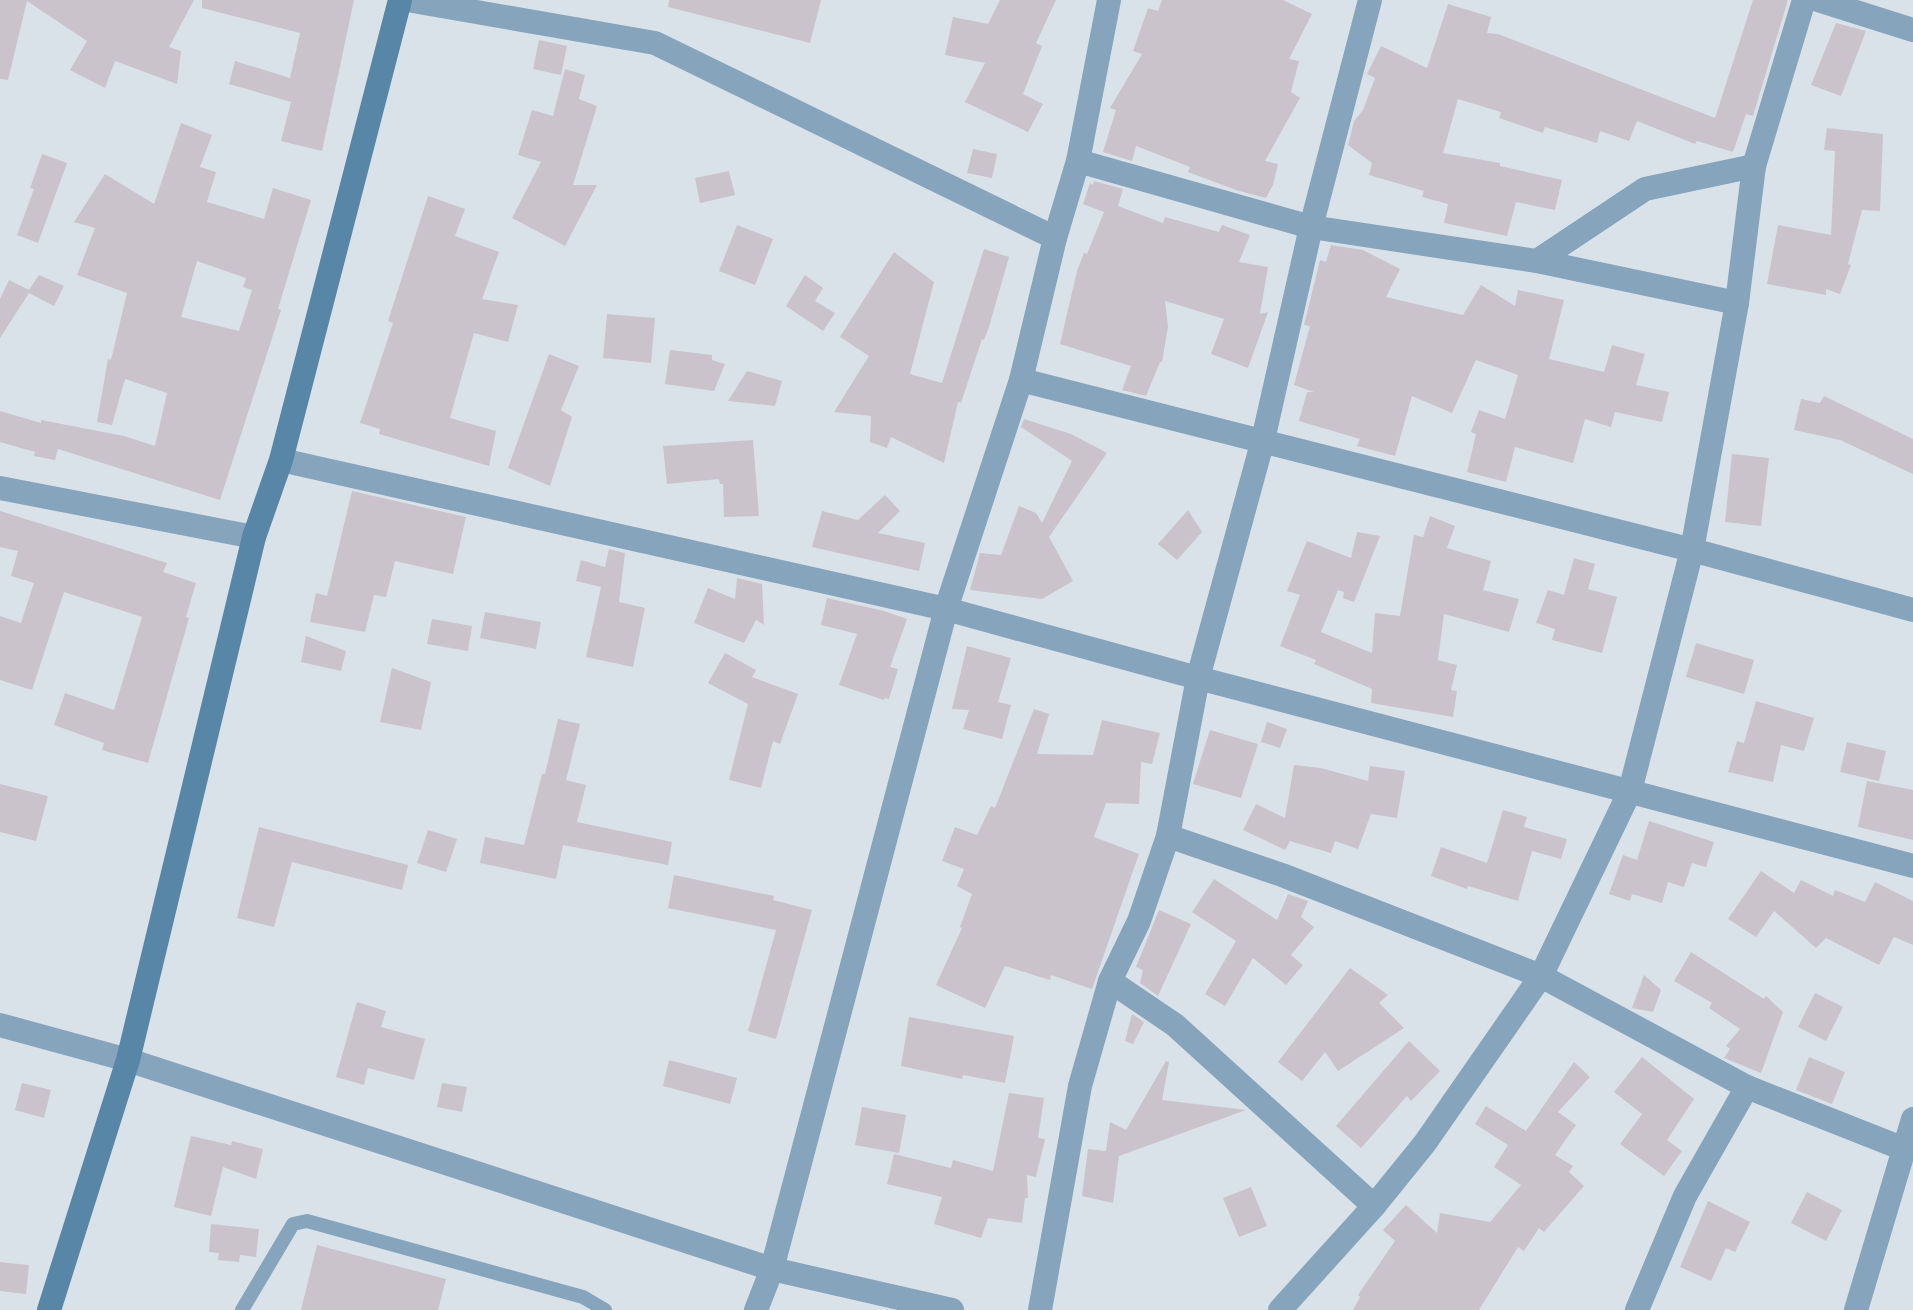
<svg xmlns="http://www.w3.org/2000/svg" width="1913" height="1310" viewBox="0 0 1913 1310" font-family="'PT Sans Narrow',sans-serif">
  <rect width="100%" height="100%" fill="#d9e2e9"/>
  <g fill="#cac3cc" fill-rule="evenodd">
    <path d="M0 0H194L169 47 181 51 177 84 115 61 105 88 70 70 87 41 27 1 8 80 0 79Z"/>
    <path d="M202 0H354L322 151 281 141 291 102 229 84 235 61 290 78 300 33 202 8Z"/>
    <path d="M669 0H821L810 43 668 7Z"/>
    <path d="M1000 0H1056L1036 43 1042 46 1023 94 1043 104 1028 132 965 102 985 63 945 55 953 17 988 24Z"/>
    <path d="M1162 0H1283L1312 14 1289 59 1299 61 1291 92 1300 98 1265 161 1278 164 1273 185 1266 198 1236 190 1188 172 1190 167 1136 146 1132 161 1103 152 1116 110 1110 108 1142 54 1133 51 1148 8 1158 11Z"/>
    <path d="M1753 0H1788L1753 116 1746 114 1733 152 1697 141 1695 144 1637 121 1629 141 1600 131 1597 143 1545 127 1543 133 1499 118 1501 112 1458 99 1443 153 1500 163V166L1562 180 1555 210 1516 202 1507 236 1444 223 1448 204 1422 197 1424 191 1369 175 1372 163 1348 145 1354 121 1363 110 1375 78 1367 74 1381 46 1427 68 1448 4 1491 17 1487 33 1498 34 1715 118Z"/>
    <path d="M1836 23 1866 31 1841 96 1811 85Z"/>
    <path d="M539 40 567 46 561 75 533 69Z"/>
    <path d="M565 69 585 75 579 99 597 106 573 185H597L565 246 512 218 541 162 518 155 532 110 553 116Z"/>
    <path d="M181 123 212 135 200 167 216 172 207 202 264 219 273 188 311 200 278 309 281 310 220 500 58 449 55 460 34 456 35 452 0 442V411L41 423V420L124 436 155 446 167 393 125 379 112 425 97 422 108 359 111 360 127 293 77 275 95 228 74 222 105 174 154 204ZM197 261 246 278 243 287 252 290 239 331 181 317Z"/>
    <path d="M1827 128 1883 134 1880 211 1862 210 1848 264 1851 265 1840 294 1826 289V295L1767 284 1778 225 1831 235 1835 151 1824 150Z"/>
    <path d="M973 149 997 154 992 178 967 173Z"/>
    <path d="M42 154 67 163 38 243 17 235 34 189 30 188Z"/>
    <path d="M729 171 735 195 700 203 695 178Z"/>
    <path d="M1094 181 1123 189 1118 206 1163 223 1165 217 1219 232 1222 225 1250 235 1239 262 1268 267 1260 314 1268 312 1248 368 1211 354 1224 319 1165 301 1168 327 1162 362H1160L1146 396 1122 390 1131 366 1060 344 1077 271 1084 253 1087 254 1104 212 1083 204 1090 183 1093 185Z"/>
    <path d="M428 196 465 209 455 236 499 252 482 299 518 305 508 342 474 333 450 418 496 431 489 466 379 434 380 429 360 423 393 323 388 321Z"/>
    <path d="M737 225 773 239 755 285 719 271Z"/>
    <path d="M1331 245 1363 250 1400 269 1386 297 1463 315 1481 285 1515 306 1518 290 1564 300 1549 359 1604 372 1612 345 1645 354 1636 385 1669 392 1662 422 1615 412 1611 427 1585 419 1573 463 1515 447 1506 482 1467 472 1476 434 1471 432 1479 410 1505 419 1518 375 1476 360 1452 413 1412 396 1395 456 1357 446 1360 439 1299 421 1307 392H1314L1294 385 1310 326 1304 325 1320 260 1326 262Z"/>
    <path d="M984 249 1009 257 989 327 984 340 982 339 961 403 958 402 944 463 891 437 887 448 870 442 871 416 834 412 869 356 840 337 894 252 934 282 910 374 942 383Z"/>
    <path d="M39 275 64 286 54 306 29 293 0 338V299L9 280 29 290Z"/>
    <path d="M805 275 823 288 815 301 835 313 823 331 786 306Z"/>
    <path d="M607 314 655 318 651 363 603 358Z"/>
    <path d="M670 350 712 355V360L725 364 714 391 665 384Z"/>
    <path d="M549 354 579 366 561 410 572 417 550 486 508 468Z"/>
    <path d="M747 371 782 381 775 406 728 401Z"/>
    <path d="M1824 396 1913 439V474L1840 440 1794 430 1801 399 1820 403Z"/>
    <path d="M1024 419 1071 434 1107 453 1049 537 1073 581 1042 599 970 590 980 553 1001 555 1019 506 1036 513 1042 523 1072 461 1021 427Z"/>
    <path d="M753 440 759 516 724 517 723 484H720L719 479 667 484 663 446Z"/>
    <path d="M1732 454 1769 458 1761 526 1725 522Z"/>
    <path d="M352 491 466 517 453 574 395 561 386 597 374 595 365 632 310 622 316 593 327 596Z"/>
    <path d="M885 495 900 511 878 533 925 543 919 571 812 547 822 511 858 520Z"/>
    <path d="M1188 510 1202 532 1177 560 1158 544Z"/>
    <path d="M0 511 167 563 163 572 196 583 186 617 189 618 148 763 102 750 104 743 54 725 65 693 114 710 142 617 64 592 32 690 0 680V616L21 623 34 583 11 576 18 551 0 547Z"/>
    <path d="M1430 516 1455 526 1447 548 1491 561 1483 590 1519 599 1509 632 1444 614 1438 660 1457 665 1451 690 1457 691 1453 717 1371 703 1372 689 1314 664 1316 660 1280 646 1300 595 1287 591 1307 541 1351 558 1357 532 1380 536 1354 602 1343 598 1344 592 1338 590 1321 632 1372 653 1375 613 1400 616 1414 535 1423 537Z"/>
    <path d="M609 549 625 553 619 602 645 608 633 667 586 657 601 587 576 581 581 560 605 567Z"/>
    <path d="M1574 558 1595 564 1588 589 1617 597 1602 653 1552 640 1555 629 1536 623 1548 590 1564 595Z"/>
    <path d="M737 578 762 584 764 625 756 620 744 643 694 623 708 588 735 599Z"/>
    <path d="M827 598 884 611 907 619 890 667 898 669 889 699 884 698V700L839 685 857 634 821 625Z"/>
    <path d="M485 612 541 622 536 649 480 638Z"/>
    <path d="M432 619 472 626 468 651 427 644Z"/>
    <path d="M306 636 346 651 341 671 301 662Z"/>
    <path d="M1696 643 1754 660 1744 694 1686 677Z"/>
    <path d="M967 646 1011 658 998 702 1011 705 1002 739 963 729 969 710 952 709Z"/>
    <path d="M725 653 756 670 752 677 798 694 780 744 773 741 761 788 729 780 748 704 708 683Z"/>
    <path d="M392 668 431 682 421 730 380 722Z"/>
    <path d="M1756 701 1814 718 1804 751 1781 745 1773 782 1728 772 1737 741 1744 743Z"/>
    <path d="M1034 709 1049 714 1037 754 1093 755 1102 720 1160 733 1152 764 1141 762 1139 804 1106 803 1094 837 1139 854 1092 989 1051 975 1050 980 1005 966 985 1008 936 985 962 928 960 927 972 894 957 886 964 869 942 861 955 827 977 835 991 806 995 808Z"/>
    <path d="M558 719 580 724 566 780 586 785 577 822 672 842 668 865 563 845 556 879 480 863 485 837 524 845 542 774H545Z"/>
    <path d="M1267 722 1287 729 1280 748 1261 742Z"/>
    <path d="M1210 730 1258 744 1241 798 1193 784Z"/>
    <path d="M1847 742 1886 751 1879 781 1840 772Z"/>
    <path d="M1294 765 1321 768 1368 781 1370 766 1405 771 1397 818 1371 814 1358 849 1335 841 1331 853 1290 841 1285 850 1243 830 1256 804 1285 818Z"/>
    <path d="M1867 781 1913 790V840L1858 827Z"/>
    <path d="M0 784 48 796 36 841 0 832Z"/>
    <path d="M1503 810 1527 817 1524 827 1567 839 1561 859 1532 851 1518 901 1468 886 1467 889 1431 876 1441 847 1487 863Z"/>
    <path d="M1649 821 1714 842 1706 867 1692 863 1684 887 1668 882 1662 903 1632 894 1630 901 1609 894 1623 855 1637 860Z"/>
    <path d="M259 827 408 865 402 890 292 862 274 927 237 918Z"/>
    <path d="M428 830 457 839 446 872 417 863Z"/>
    <path d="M1761 871 1794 893 1801 880 1833 896 1835 890 1865 902 1875 882 1913 901V945L1894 937 1879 965 1826 938 1816 948 1774 911 1756 937 1728 919Z"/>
    <path d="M674 875 774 896 773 900 812 910 776 1039 748 1031 776 930 668 908Z"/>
    <path d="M1214 879 1277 920 1288 894 1308 901 1301 917 1314 927 1291 955 1303 965 1286 985 1253 958 1225 1006 1205 994 1236 941 1192 912Z"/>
    <path d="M1159 910 1191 924 1158 996 1140 983 1143 970 1136 967Z"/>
    <path d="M1691 952 1764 999 1766 996 1783 1012 1761 1073 1724 1058 1730 1049 1726 1046 1740 1029 1709 1008 1712 1003 1674 981Z"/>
    <path d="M1350 968 1388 995 1379 1003 1404 1028 1338 1071 1325 1052 1302 1081 1278 1062Z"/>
    <path d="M1644 975 1661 990 1653 1012 1632 1008Z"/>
    <path d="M1815 993 1843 1007 1826 1041 1798 1027Z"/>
    <path d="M357 1002 386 1011 381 1027 425 1039 414 1080 368 1068 364 1085 336 1077Z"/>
    <path d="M1132 1014 1144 1022 1133 1044 1125 1041Z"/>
    <path d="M909 1017 1014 1036 1005 1083 963 1075 962 1079 901 1066Z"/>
    <path d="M1409 1041 1440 1071 1411 1101 1407 1096 1361 1148 1336 1126Z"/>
    <path d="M1642 1057 1694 1099 1667 1140 1682 1151 1664 1176 1620 1144 1642 1114 1614 1092Z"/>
    <path d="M1809 1057 1845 1072 1832 1104 1796 1090Z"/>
    <path d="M669 1060 737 1078 730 1104 663 1086Z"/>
    <path d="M1166 1061 1169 1062 1162 1100 1246 1110 1119 1156 1113 1203 1082 1196 1088 1149 1106 1151 1110 1122 1126 1130Z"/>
    <path d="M1574 1062 1590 1077 1558 1112 1576 1125 1555 1155 1573 1166 1569 1172 1584 1186 1544 1232 1539 1228 1524 1251 1518 1247 1479 1310H1353L1360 1297 1358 1295 1395 1241 1383 1230 1406 1205 1437 1233 1440 1213 1490 1222 1521 1185 1494 1167 1508 1145 1475 1124 1486 1106 1526 1131Z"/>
    <path d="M22 1083 51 1090 44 1118 15 1110Z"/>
    <path d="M442 1083 467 1087 462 1112 437 1107Z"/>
    <path d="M1009 1093 1044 1098 1038 1138 1045 1139 1036 1177 1027 1175 1028 1198H1025L1022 1223 988 1218 981 1238 934 1224 942 1197 887 1184 894 1154 951 1168 953 1160 993 1171Z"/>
    <path d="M862 1107 906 1115 899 1153 855 1145Z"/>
    <path d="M191 1136 231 1145 232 1141 263 1149 256 1179 223 1167 211 1216 174 1207Z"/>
    <path d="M1251 1187 1267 1226 1239 1237 1223 1198Z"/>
    <path d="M1807 1192 1842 1210 1826 1241 1791 1223Z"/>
    <path d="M1708 1201 1750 1222 1735 1252 1726 1248 1711 1281 1680 1267Z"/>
    <path d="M211 1224 259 1229 256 1257 240 1255 239 1262 218 1260 219 1253 209 1252Z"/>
    <path d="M317 1245 446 1279 438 1310H301Z"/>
    <path d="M0 1262 29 1265 26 1294 0 1291Z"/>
  </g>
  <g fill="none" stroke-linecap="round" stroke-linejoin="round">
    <path stroke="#86a4bb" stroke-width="14" d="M242 1310 293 1224 307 1221 583 1297 605 1310"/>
    <g stroke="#86a4bb" stroke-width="24">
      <path d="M407 0 655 43 1055 238"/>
      <path d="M1818 0 1913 30"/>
      <path d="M1078 161 1311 227 1537 261 1737 303"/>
      <path d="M1537 261 1645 189 1754 166"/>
      <path d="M1021 380 1692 550 1913 610"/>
      <path d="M281 460 946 609 1198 678 1913 866"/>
      <path d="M0 488 254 537"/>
      <path d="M1168 836 1282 875 1541 976 1747 1087 1904 1149"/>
      <path d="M1110 981 1175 1025 1374 1206"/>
      <path d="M0 1025 128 1060 772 1269 952 1310"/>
      <path d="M756 1310 772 1269 946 609 1021 380 1055 238 1078 161 1109 0"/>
      <path d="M1040 1310 1080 1086 1110 981 1139 921 1168 836 1198 678 1263 440 1311 227 1370 0"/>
      <path d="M1280 1310 1374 1206 1425 1143 1541 976 1630 791 1692 550 1737 303 1754 166 1804 0"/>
      <path d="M1637 1310 1685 1196 1747 1087"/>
      <path d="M1856 1310 1913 1119"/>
    </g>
    <path stroke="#5886a7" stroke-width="24" d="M49 1310 128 1060 254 537 281 460 400 0"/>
  </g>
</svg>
